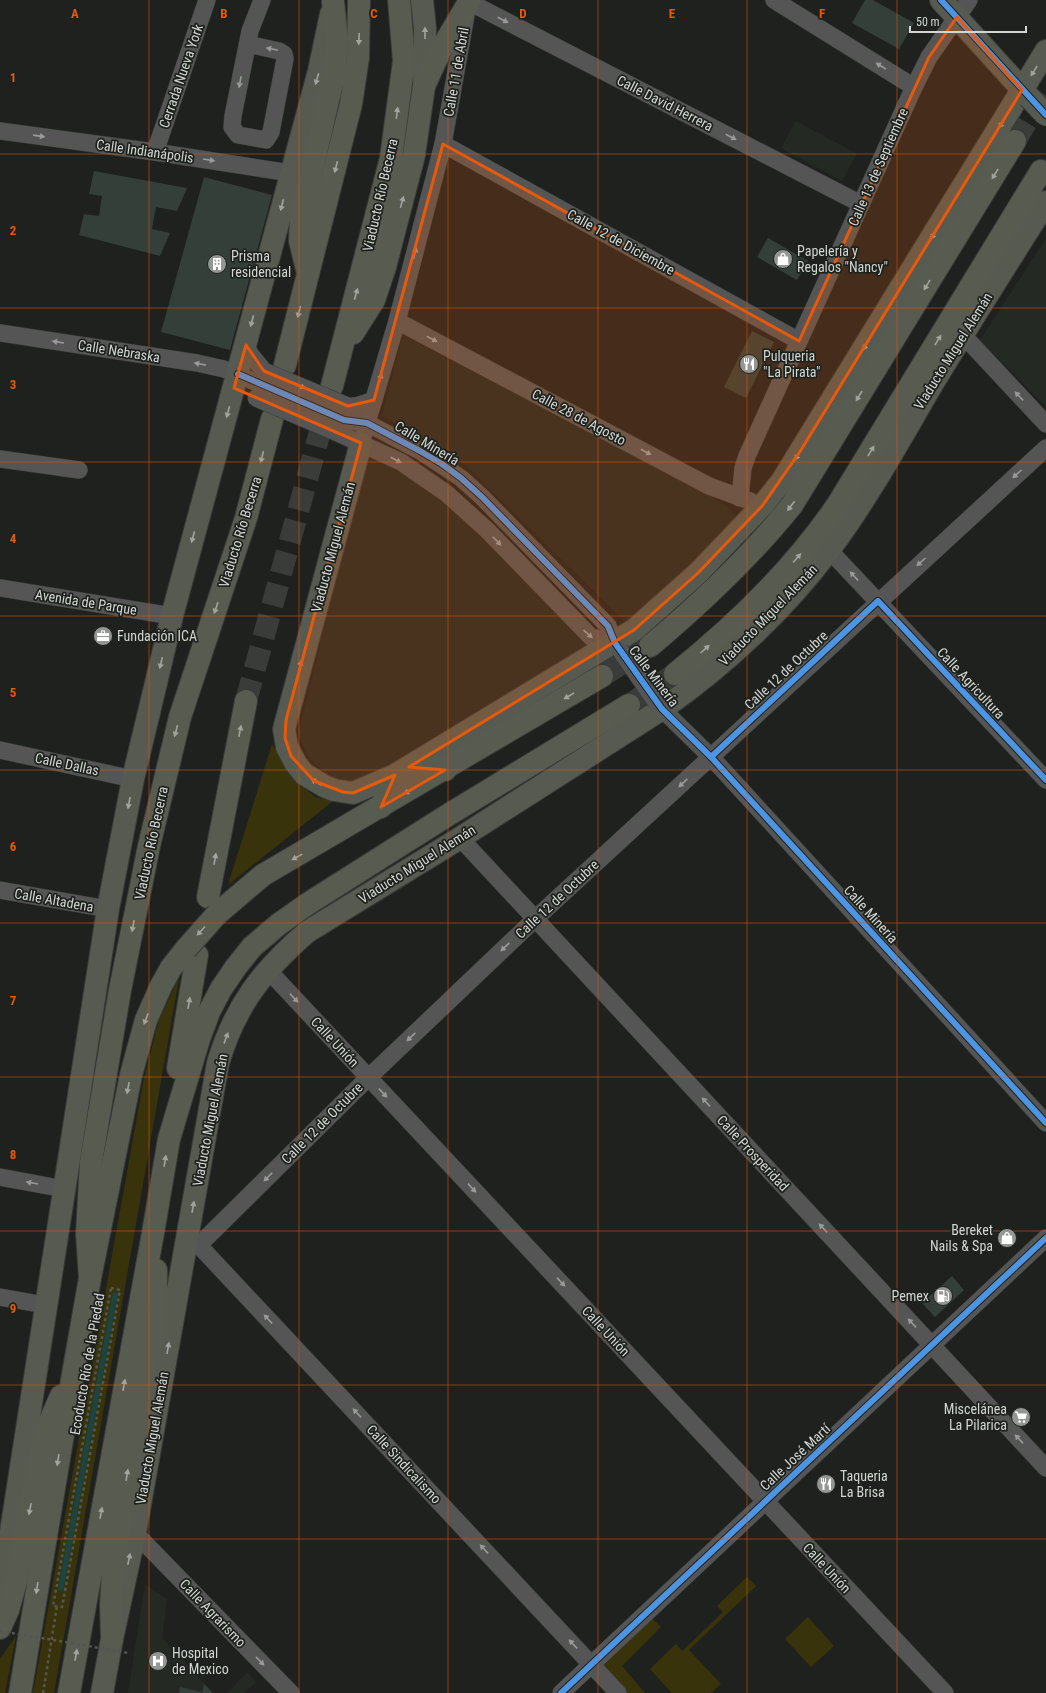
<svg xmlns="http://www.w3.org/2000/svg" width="1046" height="1693" viewBox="0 0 1046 1693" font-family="'Roboto Condensed',sans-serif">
  <rect width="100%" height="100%" fill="#1f211e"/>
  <g fill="#242a23">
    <path d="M796 121 857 154 842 181 781 148Z"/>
    <path d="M1046 239V407L980 340Z"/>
    <path d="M403 335 709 495 726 506 742 522 628 625 462 462 382 416Z"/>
    <path d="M367 452 432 492 513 565 593 647 366 781H333L308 757 298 734Z"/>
    <path d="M145 1584 167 1599 162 1638 213 1693H128Z"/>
    <path d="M247 1672 256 1682 244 1693H228Z"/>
  </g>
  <g fill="#39330b">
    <path d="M272 744 289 774 315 797 333 801 228 885Z"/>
    <path d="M179 978 54 1693H33L144 1078 159 1020Z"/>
    <path d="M747 1577 756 1586 689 1650 721 1684 711 1693H672L650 1669 676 1644 682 1651 723 1612 717 1606Z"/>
    <path d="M648 1615 661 1627 622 1666 645 1693H623L596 1664Z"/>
    <path d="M808 1617 834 1646 811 1667 785 1639Z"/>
    <path d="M16 1636 5 1693H0V1659Z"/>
  </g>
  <path fill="#1a4541" d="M113 1292 118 1293 63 1591 58 1590Z"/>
  <g fill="#343f39">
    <path d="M865 0H873L914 23 899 49 852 23Z"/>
    <path d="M94 171 187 188 177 211 156 207 152 229 170 233 160 256 79 235 84 214 99 216 102 196 89 194Z"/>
    <path d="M204 177 272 195 230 350 161 332Z"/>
    <path d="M768 238 808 261 797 280 757 257Z"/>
    <path d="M752 331 774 342 746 398 724 387Z"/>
    <path d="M952 1276 964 1290 935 1317 922 1303Z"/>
    <path d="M204 1684 213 1693H202Z"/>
    <path d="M180 1687 201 1692V1693H179Z"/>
  </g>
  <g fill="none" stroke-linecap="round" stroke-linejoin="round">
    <g stroke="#3a3c39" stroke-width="22" stroke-dasharray="22 11" stroke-linecap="butt">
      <path d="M1015 141 1046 90"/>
      <path d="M602 676 650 646"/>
      <path d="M246 701 327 406"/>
      <path d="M629 705 675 674"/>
    </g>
    <defs>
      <g id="minor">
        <path d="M774 0 914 87"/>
        <path d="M469 2 861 204"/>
        <path d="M248 44 279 51 284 54 285 59 271 132 266 140 238 135 232 127 233 116 250 31 262 0"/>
        <path d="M0 131 155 152 290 173"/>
        <path d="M443 144 799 341"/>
        <path d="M155 152 207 0"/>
        <path d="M397 321 709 486 750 501"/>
        <path d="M0 333 197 363 224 369 260 384"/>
        <path d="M963 335 1046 424"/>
        <path d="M246 345 250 354 264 371"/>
        <path d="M348 406H356L374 400"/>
        <path d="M344 420 367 423 420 451 461 478 482 497 608 626 615 643 620 650"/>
        <path d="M340 434 401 462 446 493 487 530 591 637 615 643"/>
        <path d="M361 443 397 321 443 144 467 10"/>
        <path d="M0 459 79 470"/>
        <path d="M740 498 743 468 747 456 914 87 929 57 969 0"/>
        <path d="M829 550 1046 780"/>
        <path d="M0 588 172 616"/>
        <path d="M656 702 662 709 711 757 1046 1123"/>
        <path d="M0 750 133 779"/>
        <path d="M460 838 1046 1468"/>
        <path d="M0 890 108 909"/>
        <path d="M267 969 945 1693"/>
        <path d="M0 1177 64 1189"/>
        <path d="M192 1238 618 1693"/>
        <path d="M199 1245 369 1077 535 919 1046 448"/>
        <path d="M0 1297 45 1305"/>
        <path d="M135 1533 291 1693"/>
        <path d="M561 1693 1046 1238"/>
      </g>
      <g id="major">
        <path d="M422 0 425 28 424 86"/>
        <path d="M941 0 1029 97"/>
        <path d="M361 443 284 729 287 747 296 764 304 774 324 786 334 790 353 793 395 775 634 630 698 573 763 505 782 481 801 450 1046 51"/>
        <path d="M0 1586 5 1570 108 909 133 779 172 616 319 71 331 14"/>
        <path d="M102 1693 112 1639 135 1533 218 1063C235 1006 262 971 307 932L460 838 662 709C723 667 785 609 829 550 868 498 900 439 933 383 970 322 1008 262 1046 202"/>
      </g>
      <g id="highway">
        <path d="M308 273 300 241 301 217 335 70 337 39 333 2"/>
        <path d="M353 333 374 300 385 267 414 155 424 86 440 51 469 2"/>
        <path d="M285 365 351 104 358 58 359 0"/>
        <path d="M332 386 391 158 404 61 399 0"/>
        <path d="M650 646C701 603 750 557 792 505L1015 141"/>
        <path d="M675 674C736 625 794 569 838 504L1041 171"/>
        <path d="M409 767 445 770"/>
        <path d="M381 807 395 775"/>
        <path d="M208 897 246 701"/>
        <path d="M217 914 263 875 602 676"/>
        <path d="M178 1068 197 955"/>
        <path d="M90 1278 87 1234 91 1162 120 990 149 846 180 717 246 518 272 419"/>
        <path d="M0 1628 8 1610 17 1578 42 1444 47 1428 61 1396"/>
        <path d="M112 1639 111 1605 113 1569 131 1449 156 1315V1270"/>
        <path d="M20 1693 72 1380 90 1278 131 1075 146 1020 161 986 171 968 186 949"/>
        <path d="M69 1693 153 1233 169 1139 199 1039 209 1012 221 989 236 967 252 947 279 924 309 903 448 815 629 705"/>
      </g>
    </defs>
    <use href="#minor" stroke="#393b38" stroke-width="18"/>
    <use href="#major" stroke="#393b38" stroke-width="24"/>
    <use href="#highway" stroke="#393b38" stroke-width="24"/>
    <g stroke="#545554" stroke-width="2.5" stroke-dasharray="3 3" stroke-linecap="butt">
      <path d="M111 1288 120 1290 62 1607 53 1606Z"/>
      <path d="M43 1693 57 1606"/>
    </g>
    <use href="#minor" stroke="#545554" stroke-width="17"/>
    <use href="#major" stroke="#575a51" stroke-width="22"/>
    <use href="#highway" stroke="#585c50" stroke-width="22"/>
    <defs>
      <g id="minor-bridge">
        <path d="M264 371 348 406"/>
        <path d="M260 384 344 420"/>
        <path d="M256 398 340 434"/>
        <path d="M620 650 656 702"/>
      </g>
      <path id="major-bridge" d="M1029 97 1046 115"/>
      <path id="highway-bridge" d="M186 949 217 914"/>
    </defs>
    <use href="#minor-bridge" stroke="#393b38" stroke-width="18" stroke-linecap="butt"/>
    <use href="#major-bridge" stroke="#393b38" stroke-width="24" stroke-linecap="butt"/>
    <use href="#highway-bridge" stroke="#393b38" stroke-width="24" stroke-linecap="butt"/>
    <path stroke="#545554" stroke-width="2.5" stroke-dasharray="3 3" stroke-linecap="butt" d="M0 1631 129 1653"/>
    <use href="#minor-bridge" stroke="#545554" stroke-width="17"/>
    <use href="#major-bridge" stroke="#575a51" stroke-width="22"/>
    <use href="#highway-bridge" stroke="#585c50" stroke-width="22"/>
    <defs>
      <g id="cycleway">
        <path d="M941 0 1046 115"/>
        <path d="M238 374 344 420 367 423 420 451 442 464 461 478 482 497 608 626 615 643 662 709 711 757 1046 1123"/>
        <path d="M711 757 878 601 1046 780"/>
        <path d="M561 1693 1046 1238"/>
      </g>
    </defs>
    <use href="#cycleway" stroke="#1e221d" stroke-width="8"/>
    <use href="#cycleway" stroke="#4d94e3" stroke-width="6"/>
  </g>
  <defs><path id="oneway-solid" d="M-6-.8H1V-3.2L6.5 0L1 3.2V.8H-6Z"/></defs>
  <g fill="#999b99">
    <use href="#oneway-solid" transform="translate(503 20) rotate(27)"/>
    <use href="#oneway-solid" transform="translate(272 49) rotate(-168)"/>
    <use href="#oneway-solid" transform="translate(881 66) rotate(-148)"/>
    <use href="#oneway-solid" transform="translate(240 82) rotate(101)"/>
    <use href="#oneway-solid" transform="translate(39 136) rotate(8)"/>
    <use href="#oneway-solid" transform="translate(731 137) rotate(27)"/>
    <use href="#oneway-solid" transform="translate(209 160) rotate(9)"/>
    <use href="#oneway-solid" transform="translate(415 253) rotate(-76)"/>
    <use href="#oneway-solid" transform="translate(432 339) rotate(28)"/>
    <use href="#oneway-solid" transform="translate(58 342) rotate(-171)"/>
    <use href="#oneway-solid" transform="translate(200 364) rotate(-169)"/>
    <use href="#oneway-solid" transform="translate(380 379) rotate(-73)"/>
    <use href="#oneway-solid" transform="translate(300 386) rotate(22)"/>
    <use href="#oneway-solid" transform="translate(1019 396) rotate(-133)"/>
    <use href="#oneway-solid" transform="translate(646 452) rotate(28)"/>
    <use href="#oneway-solid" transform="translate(396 460) rotate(28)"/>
    <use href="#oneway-solid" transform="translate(1017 474) rotate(138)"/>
    <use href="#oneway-solid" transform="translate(497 541) rotate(46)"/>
    <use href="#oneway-solid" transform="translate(921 562) rotate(138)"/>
    <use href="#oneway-solid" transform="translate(854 576) rotate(-133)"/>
    <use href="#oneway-solid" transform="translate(588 634) rotate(41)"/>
    <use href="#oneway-solid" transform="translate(683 783) rotate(137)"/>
    <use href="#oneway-solid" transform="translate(505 947) rotate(136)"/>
    <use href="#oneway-solid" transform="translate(294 998) rotate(47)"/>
    <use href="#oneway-solid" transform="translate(411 1037) rotate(136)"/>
    <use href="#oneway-solid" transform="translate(383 1093) rotate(47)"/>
    <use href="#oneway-solid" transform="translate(706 1102) rotate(-133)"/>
    <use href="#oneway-solid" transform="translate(268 1177) rotate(135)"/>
    <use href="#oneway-solid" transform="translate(32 1183) rotate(-170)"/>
    <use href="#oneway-solid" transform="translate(472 1188) rotate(47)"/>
    <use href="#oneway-solid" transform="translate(823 1228) rotate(-133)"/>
    <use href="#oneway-solid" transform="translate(561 1282) rotate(47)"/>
    <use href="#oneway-solid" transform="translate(268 1319) rotate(-133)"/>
    <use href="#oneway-solid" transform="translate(912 1323) rotate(-133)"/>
    <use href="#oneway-solid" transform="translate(357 1413) rotate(-133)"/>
    <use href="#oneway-solid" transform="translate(1019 1439) rotate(-133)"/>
    <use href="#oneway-solid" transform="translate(484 1549) rotate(-133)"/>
    <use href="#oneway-solid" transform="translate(573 1644) rotate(-133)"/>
    <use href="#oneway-solid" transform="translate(260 1661) rotate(46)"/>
  </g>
  <g fill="#a1a49e">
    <use href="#oneway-solid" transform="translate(425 33) rotate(-90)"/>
    <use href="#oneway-solid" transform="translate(1034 71) rotate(122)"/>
    <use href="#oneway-solid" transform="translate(317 79) rotate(106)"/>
    <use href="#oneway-solid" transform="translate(1002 123) rotate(122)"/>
    <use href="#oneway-solid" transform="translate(282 205) rotate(104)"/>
    <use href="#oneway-solid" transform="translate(934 234) rotate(122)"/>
    <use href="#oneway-solid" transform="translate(252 321) rotate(105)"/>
    <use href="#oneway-solid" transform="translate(866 345) rotate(122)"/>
    <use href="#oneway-solid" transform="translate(228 412) rotate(105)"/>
    <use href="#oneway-solid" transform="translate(798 455) rotate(122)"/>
    <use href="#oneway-solid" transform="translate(193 537) rotate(105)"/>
    <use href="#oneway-solid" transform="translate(161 663) rotate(103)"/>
    <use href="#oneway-solid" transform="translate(300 666) rotate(-75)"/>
    <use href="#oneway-solid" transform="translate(316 782) rotate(-148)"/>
    <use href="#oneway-solid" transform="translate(129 803) rotate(101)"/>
    <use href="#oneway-solid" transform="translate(226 1038) rotate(-70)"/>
    <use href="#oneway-solid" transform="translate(193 1207) rotate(-80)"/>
    <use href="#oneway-solid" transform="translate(168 1348) rotate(-80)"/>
    <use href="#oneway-solid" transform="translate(129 1559) rotate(-78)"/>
  </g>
  <g fill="#a1a59e">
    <use href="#oneway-solid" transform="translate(359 39) rotate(92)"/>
    <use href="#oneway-solid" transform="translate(397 113) rotate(-83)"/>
    <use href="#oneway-solid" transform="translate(336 167) rotate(104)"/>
    <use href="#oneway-solid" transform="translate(995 174) rotate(121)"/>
    <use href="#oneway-solid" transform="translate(402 202) rotate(-75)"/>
    <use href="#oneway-solid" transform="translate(927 285) rotate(121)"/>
    <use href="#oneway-solid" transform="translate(356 294) rotate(-75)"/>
    <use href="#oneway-solid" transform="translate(299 312) rotate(104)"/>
    <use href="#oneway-solid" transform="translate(938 340) rotate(-59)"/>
    <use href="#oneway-solid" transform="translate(859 396) rotate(121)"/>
    <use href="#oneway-solid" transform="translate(871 451) rotate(-59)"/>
    <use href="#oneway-solid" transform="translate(262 457) rotate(104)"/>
    <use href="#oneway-solid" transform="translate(791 506) rotate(127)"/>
    <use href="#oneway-solid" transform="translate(797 558) rotate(-49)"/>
    <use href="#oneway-solid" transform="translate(216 608) rotate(109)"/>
    <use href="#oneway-solid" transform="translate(705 649) rotate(-42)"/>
    <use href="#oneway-solid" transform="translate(569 696) rotate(149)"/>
    <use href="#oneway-solid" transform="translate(176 731) rotate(104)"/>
    <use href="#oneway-solid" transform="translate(240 731) rotate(-79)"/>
    <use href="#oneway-solid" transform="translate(409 791) rotate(150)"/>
    <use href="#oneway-solid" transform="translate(297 857) rotate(151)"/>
    <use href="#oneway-solid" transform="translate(215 859) rotate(-80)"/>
    <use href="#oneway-solid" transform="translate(133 926) rotate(101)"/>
    <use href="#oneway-solid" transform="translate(201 931) rotate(132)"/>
    <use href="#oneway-solid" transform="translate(189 1003) rotate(-80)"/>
    <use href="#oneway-solid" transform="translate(146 1019) rotate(111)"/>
    <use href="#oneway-solid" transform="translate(128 1088) rotate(101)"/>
    <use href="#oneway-solid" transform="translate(165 1161) rotate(-81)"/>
    <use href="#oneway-solid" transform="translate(124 1385) rotate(-80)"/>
    <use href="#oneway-solid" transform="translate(58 1460) rotate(99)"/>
    <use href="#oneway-solid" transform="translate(127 1475) rotate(-81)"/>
    <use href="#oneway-solid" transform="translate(30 1509) rotate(101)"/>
    <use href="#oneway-solid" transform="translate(101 1513) rotate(-80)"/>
    <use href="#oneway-solid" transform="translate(37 1588) rotate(99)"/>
    <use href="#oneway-solid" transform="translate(76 1655) rotate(-80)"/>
  </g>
  <path fill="#e8590c" fill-opacity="0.2" stroke="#e8590c" stroke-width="3" stroke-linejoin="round" d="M957 17 1022 90 801 450 763 505 698 573 634 630 409 767 445 770 381 807 395 775 353 793 343 792 314 781 291 756 285 738 286 720 361 443 234 388 246 345 264 371 348 406 374 400 443 144 799 341 929 57Z"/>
  <path fill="none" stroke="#e8590c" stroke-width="1" stroke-opacity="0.55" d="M149 0V1693M299 0V1693M448 0V1693M598 0V1693M747 0V1693M897 0V1693M0 154H1046M0 308H1046M0 462H1046M0 616H1046M0 770H1046M0 923H1046M0 1077H1046M0 1231H1046M0 1385H1046M0 1539H1046"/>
  <defs>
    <symbol id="shop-disc" viewBox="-11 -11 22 22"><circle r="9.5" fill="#939693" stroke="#1e221d"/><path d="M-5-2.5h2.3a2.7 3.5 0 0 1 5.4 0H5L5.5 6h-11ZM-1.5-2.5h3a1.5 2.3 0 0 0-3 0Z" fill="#fff"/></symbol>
    <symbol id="building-disc" viewBox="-11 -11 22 22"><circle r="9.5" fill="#939693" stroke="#1e221d"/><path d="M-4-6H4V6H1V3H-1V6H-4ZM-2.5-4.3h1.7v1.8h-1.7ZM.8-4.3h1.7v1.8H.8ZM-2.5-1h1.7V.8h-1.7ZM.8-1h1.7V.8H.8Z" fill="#fff"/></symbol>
    <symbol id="restaurant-disc" viewBox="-11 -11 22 22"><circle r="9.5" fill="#939693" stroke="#1e221d"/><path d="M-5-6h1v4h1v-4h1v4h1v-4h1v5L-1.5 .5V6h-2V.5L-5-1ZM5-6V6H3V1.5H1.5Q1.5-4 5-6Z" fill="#fff"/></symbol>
    <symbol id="office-disc" viewBox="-11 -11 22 22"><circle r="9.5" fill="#939693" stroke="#1e221d"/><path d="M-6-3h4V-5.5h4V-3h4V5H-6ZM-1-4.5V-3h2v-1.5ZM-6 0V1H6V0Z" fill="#fff"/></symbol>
    <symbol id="fuel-disc" viewBox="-11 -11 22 22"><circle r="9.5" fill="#939693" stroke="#1e221d"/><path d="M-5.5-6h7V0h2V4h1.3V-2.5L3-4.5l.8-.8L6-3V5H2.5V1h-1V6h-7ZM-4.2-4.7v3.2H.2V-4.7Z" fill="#fff"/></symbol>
    <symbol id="supermarket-disc" viewBox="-11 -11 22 22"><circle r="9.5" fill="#939693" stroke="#1e221d"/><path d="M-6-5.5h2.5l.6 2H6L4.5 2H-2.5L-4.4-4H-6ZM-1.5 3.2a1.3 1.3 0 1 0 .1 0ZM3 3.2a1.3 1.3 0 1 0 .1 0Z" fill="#fff"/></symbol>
    <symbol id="hospital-disc" viewBox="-11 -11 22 22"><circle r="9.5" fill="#939693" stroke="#1e221d"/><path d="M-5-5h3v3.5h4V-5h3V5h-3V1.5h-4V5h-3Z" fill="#fff"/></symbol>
  </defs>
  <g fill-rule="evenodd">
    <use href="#shop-disc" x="772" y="248" width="22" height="22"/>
    <use href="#building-disc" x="206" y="253" width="22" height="22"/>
    <use href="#restaurant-disc" x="738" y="353" width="22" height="22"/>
    <use href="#office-disc" x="92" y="625" width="22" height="22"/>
    <use href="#shop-disc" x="996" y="1227" width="22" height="22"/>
    <use href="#fuel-disc" x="932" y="1285" width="22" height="22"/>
    <use href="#supermarket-disc" x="1010" y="1406" width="22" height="22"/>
    <use href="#restaurant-disc" x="815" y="1473" width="22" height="22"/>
    <use href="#hospital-disc" x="147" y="1650" width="22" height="22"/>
  </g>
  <g text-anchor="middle" stroke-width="3.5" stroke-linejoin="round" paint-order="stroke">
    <g font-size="14" fill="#d2d5d2" stroke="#1e221d">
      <text transform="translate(456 72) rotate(-80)" y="5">Calle 11 de Abril</text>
      <text transform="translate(181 76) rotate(-71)" y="5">Cerrada Nueva York</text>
      <text transform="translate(665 103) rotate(27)" y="5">Calle David Herrera</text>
      <text transform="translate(145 151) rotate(8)" y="5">Calle Indianápolis</text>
      <text transform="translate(878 167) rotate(-66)" y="5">Calle 13 de Septiembre</text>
      <text transform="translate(380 195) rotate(-77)" y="5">Viaducto Río Becerra</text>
      <text transform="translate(621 242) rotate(29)" y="5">Calle 12 de Diciembre</text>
      <text transform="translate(119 351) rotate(9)" y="5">Calle Nebraska</text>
      <text transform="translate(953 351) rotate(-58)" y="5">Viaducto Miguel Alemán</text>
      <text transform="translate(579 417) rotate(28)" y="5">Calle 28 de Agosto</text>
      <text transform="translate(427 443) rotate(31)" y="5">Calle Minería</text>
      <text transform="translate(240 532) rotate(-73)" y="5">Viaducto Río Becerra</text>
      <text transform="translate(333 547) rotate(-75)" y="5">Viaducto Miguel Alemán</text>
      <text transform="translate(86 602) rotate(9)" y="5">Avenida de Parque</text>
      <text transform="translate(768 615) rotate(-46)" y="5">Viaducto Miguel Alemán</text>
      <text transform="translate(786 670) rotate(-43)" y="5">Calle 12 de Octubre</text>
      <text transform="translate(654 676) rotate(53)" y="5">Calle Minería</text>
      <text transform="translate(971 683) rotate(47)" y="5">Calle Agricultura</text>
      <text transform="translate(67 764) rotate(12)" y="5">Calle Dallas</text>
      <text transform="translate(151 843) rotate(-78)" y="5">Viaducto Río Becerra</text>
      <text transform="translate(417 864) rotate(-32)" y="5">Viaducto Miguel Alemán</text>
      <text transform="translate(557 899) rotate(-43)" y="5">Calle 12 de Octubre</text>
      <text transform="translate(54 900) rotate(10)" y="5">Calle Altadena</text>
      <text transform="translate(871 914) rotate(48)" y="5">Calle Minería</text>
      <text transform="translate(335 1042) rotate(47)" y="5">Calle Unión</text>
      <text transform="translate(210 1120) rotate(-79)" y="5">Viaducto Miguel Alemán</text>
      <text transform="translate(322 1123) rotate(-45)" y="5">Calle 12 de Octubre</text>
      <text transform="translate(753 1153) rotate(47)" y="5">Calle Prosperidad</text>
      <text transform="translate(606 1331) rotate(47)" y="5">Calle Unión</text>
      <text transform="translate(87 1364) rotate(-80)" y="5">Ecoducto Río de la Piedad</text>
      <text transform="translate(152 1438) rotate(-80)" y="5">Viaducto Miguel Alemán</text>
      <text transform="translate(795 1457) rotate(-43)" y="5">Calle José Martí</text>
      <text transform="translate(404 1464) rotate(47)" y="5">Calle Sindicalismo</text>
      <text transform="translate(827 1568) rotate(47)" y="5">Calle Unión</text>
      <text transform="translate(213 1613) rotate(46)" y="5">Calle Agrarismo</text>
    </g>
    <g font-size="14" fill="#d2d5d2" stroke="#1e221d" text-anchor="start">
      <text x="797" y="256">Papelería y<tspan x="797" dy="16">Regalos "Nancy"</tspan></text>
      <text x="231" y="261">Prisma<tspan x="231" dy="16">residencial</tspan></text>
      <text x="763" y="361">Pulqueria<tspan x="763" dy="16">"La Pirata"</tspan></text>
      <text x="117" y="641">Fundación ICA</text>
      <text x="993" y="1235" text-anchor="end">Bereket<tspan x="993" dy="16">Nails &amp; Spa</tspan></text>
      <text x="929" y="1301" text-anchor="end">Pemex</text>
      <text x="1007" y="1414" text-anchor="end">Miscelánea<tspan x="1007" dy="16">La Pilarica</tspan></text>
      <text x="840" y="1481">Taqueria<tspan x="840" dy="16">La Brisa</tspan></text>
      <text x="172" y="1658">Hospital<tspan x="172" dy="16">de Mexico</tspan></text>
    </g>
  </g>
  <g font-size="13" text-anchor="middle" font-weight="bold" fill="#e8590c" stroke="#1e221d" stroke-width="3.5" stroke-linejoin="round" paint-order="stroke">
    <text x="75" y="18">A</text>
    <text x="224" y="18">B</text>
    <text x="374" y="18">C</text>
    <text x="523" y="18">D</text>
    <text x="672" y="18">E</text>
    <text x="822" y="18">F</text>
    <text x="13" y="82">1</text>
    <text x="13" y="235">2</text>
    <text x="13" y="389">3</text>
    <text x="13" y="543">4</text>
    <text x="13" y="697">5</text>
    <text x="13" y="851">6</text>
    <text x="13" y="1005">7</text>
    <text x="13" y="1159">8</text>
    <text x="13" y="1313">9</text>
  </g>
  <path d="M910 26v6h116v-6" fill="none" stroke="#d2d5d2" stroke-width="2"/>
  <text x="916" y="26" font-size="12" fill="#d2d5d2" stroke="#1e221d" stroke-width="3" paint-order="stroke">50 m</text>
</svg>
